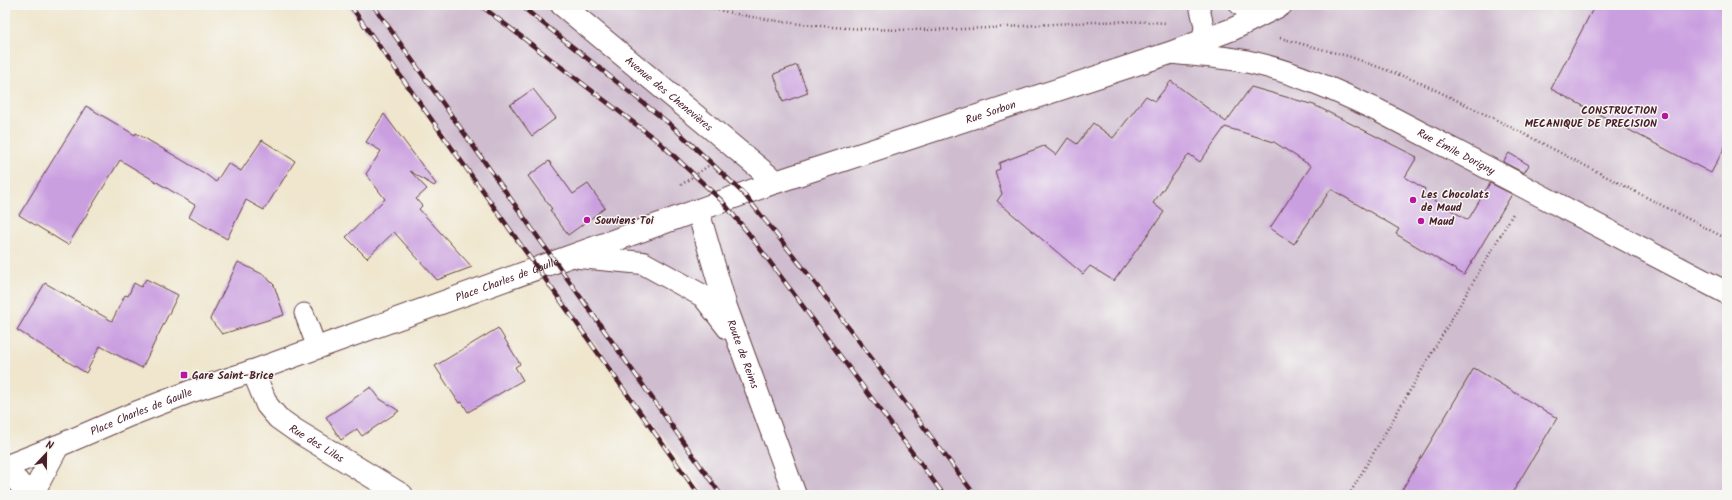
<svg xmlns="http://www.w3.org/2000/svg" width="1732" height="500" viewBox="0 0 1732 500" font-family="Kalam,sans-serif">
  <rect width="100%" height="100%" fill="#f6f6f2"/>
  <filter id="ink" filterUnits="userSpaceOnUse"><feTurbulence type="fractalNoise" baseFrequency=".025" numOctaves="2"/><feDisplacementMap in="SourceGraphic" scale="8" xChannelSelector="R" yChannelSelector="G"/><feConvolveMatrix kernelMatrix="1 2 1 2 8 2 1 2 1" color-interpolation-filters="sRGB"/></filter>
  <filter id="wash" filterUnits="userSpaceOnUse"><feTurbulence type="fractalNoise" baseFrequency=".012" numOctaves="4" result="noise"/><feDisplacementMap in="SourceGraphic" scale="16" xChannelSelector="R" yChannelSelector="G"/><feGaussianBlur stdDeviation="0.9" result="paint"/><feColorMatrix in="noise" values="0 0 0 0 0 0 0 0 0 0 0 0 0 0 0 0 0 1.4 0 .05"/><feComposite in="paint" operator="in"/></filter>
  <g filter="url(#wash)">
    <rect width="100%" height="100%" fill="#efe6cd"/>
    <path fill="#cfbdcf" d="M347 5H1727V495H706Z"/>
    <g id="blocks">
      <g fill="#ca9fe0">
        <path d="M1595 5H1727V143L1711 173 1551 89Z"/>
        <path d="M797 65 808 93 783 102 774 74Z"/>
        <path d="M1171 81 1226 122 1251 87 1314 105 1417 157 1405 177 1425 189 1423 194 1468 220 1490 183 1512 194 1464 275 1396 234 1399 229 1331 189 1294 244 1270 228 1311 166 1274 142 1225 127 1200 162 1189 154 1153 203 1164 212 1114 281 1090 266 1083 274 997 201 1002 194 995 171 1000 169 999 163 1044 146 1056 155 1068 138 1077 144 1093 123 1113 138 1146 96 1155 101Z"/>
        <path d="M533 89 556 118 532 136 510 105Z"/>
        <path d="M86 106 135 135 136 133 204 173 216 182 228 163 241 171 262 140 295 161 264 210 246 200 227 239 189 217 195 205 120 160 68 245 19 215Z"/>
        <path d="M384 114 436 184 434 186 410 171 427 189 416 199 422 206 419 209 472 267 437 280 394 232 367 258 346 237 385 199 366 174 381 151 366 142Z"/>
        <path d="M1509 153 1529 165 1524 173 1503 162Z"/>
        <path d="M549 161 573 194 588 184 605 208 568 235 550 210 552 209 528 176Z"/>
        <path d="M238 262 266 276 269 280 274 285 284 315 222 334 210 319Z"/>
        <path d="M146 279 178 295 142 368 100 346 86 373 17 330 45 283 112 321 125 295 128 296 134 283 141 287Z"/>
        <path d="M498 328 520 364 515 367 523 380 468 412 462 402 459 403 435 366Z"/>
        <path d="M1474 368 1557 418 1511 495H1399Z"/>
        <path d="M371 387 380 399 399 411 362 436 357 429 341 440 326 417Z"/>
      </g>
    </g>
  </g>
  <g filter="url(#ink)">
    <use href="#blocks" fill-opacity="0" stroke="#633d43" stroke-width="1"/>
    <g fill="none" stroke-linecap="round" stroke-linejoin="round">
      <defs>
        <g id="lane">
          <path d="M1199 5 1204 26 1202 41"/>
          <path d="M1239 5 1256 18"/>
          <path d="M304 313 317 348"/>
        </g>
        <g id="street">
          <path id="s1" d="M562 5 776 182"/>
          <path id="s2" d="M1176 53C1202 56 1229 57 1254 63 1297 73 1337 91 1377 110L1727 293"/>
          <path id="s3" d="M698 211 726 307 795 495"/>
          <path d="M579 257 643 263 703 296 728 328"/>
          <path id="s4" d="M253 371 267 405 278 418 295 430 402 495"/>
          <path id="s5" d="M5 467 58 446 130 415 192 391 253 371 776 182 1170 53 1233 29 1281 5"/>
          <path d="M5 473C16 477 22 485 27 495"/>
          <path d="M32 495 58 446"/>
        </g>
      </defs>
      <use href="#lane" stroke="#633d43" stroke-width="21"/>
      <use href="#street" stroke="#633d43" stroke-width="24"/>
      <g stroke="#633d43" stroke-width="2.5" stroke-dasharray="1 3" stroke-linecap="butt">
        <path d="M698 5C785 28 874 32 963 29 1031 27 1099 18 1166 23"/>
        <path d="M1280 38 1351 57 1419 82 1497 120 1727 239"/>
        <path d="M681 185 711 164"/>
        <path d="M1349 495 1514 212"/>
      </g>
      <use href="#lane" stroke="#fff" stroke-width="19"/>
      <use href="#street" stroke="#fff" stroke-width="22"/>
      <defs>
        <g id="rail">
          <path d="M350 5 699 495"/>
          <path d="M373 5 721 495"/>
          <path d="M480 5 659 142 722 201 749 234 944 495"/>
          <path d="M520 5 671 125 744 194 808 274 975 495"/>
        </g>
      </defs>
      <use href="#rail" stroke="#4a1f2b" stroke-width="4.5"/>
      <use href="#rail" stroke="#f6f6f2" stroke-width="3" stroke-dasharray="9" stroke-linecap="butt"/>
    </g>
  </g>
  <g fill="#b5179e" stroke="#f6f6f2" stroke-width="1.5">
    <circle cx="1665" cy="116" r="4"/>
    <circle cx="1413" cy="200" r="4"/>
    <circle cx="587" cy="220" r="4"/>
    <circle cx="1421" cy="221" r="4"/>
    <rect x="180" y="371" width="8" height="8" rx="2"/>
  </g>
  <g text-anchor="middle" stroke-width="3" stroke-linejoin="round" paint-order="stroke">
    <g font-size="11" fill="#4a1f2b" stroke="#f6f6f2">
      <text dy="4" stroke="none"><textPath href="#s1" startOffset="139">Avenue des Chenevières</textPath></text>
      <text dy="4" stroke="none"><textPath href="#s5" startOffset="1048">Rue Sorbon</textPath></text>
      <text dy="4" stroke="none"><textPath href="#s2" startOffset="300">Rue Émile Dorigny</textPath></text>
      <text dy="4" stroke="none"><textPath href="#s5" startOffset="536">Place Charles de Gaulle</textPath></text>
      <text dy="4" stroke="none"><textPath href="#s3" startOffset="150">Route de Reims</textPath></text>
      <text dy="4" stroke="none"><textPath href="#s5" startOffset="147">Place Charles de Gaulle</textPath></text>
      <text dy="4" stroke="none"><textPath href="#s4" startOffset="100">Rue des Lilas</textPath></text>
    </g>
    <g font-size="11" font-weight="bold" fill="#4a1f2b" stroke="#f6f6f2" text-anchor="start">
      <text x="1657" y="114" text-anchor="end">CONSTRUCTION<tspan x="1657" dy="13">MECANIQUE DE PRECISION</tspan></text>
      <text x="1421" y="198">Les Chocolats<tspan x="1421" dy="13">de Maud</tspan></text>
      <text x="595" y="224">Souviens Toi</text>
      <text x="1429" y="225">Maud</text>
      <text x="192" y="379">Gare Saint-Brice</text>
    </g>
  </g>
  <rect width="1732" height="500" fill="none" stroke="#f6f6f2" stroke-width="20"/>
  <g transform="translate(46 454) rotate(22)" stroke="#f6f6f2" stroke-width="3" paint-order="stroke">
  <path d="M0-3L7 15L0 10L-7 15Z" fill="#4a1f2b"/>
  <text y="-6" font-size="11" font-weight="bold" text-anchor="middle" fill="#4a1f2b">N</text>
  </g>
</svg>
